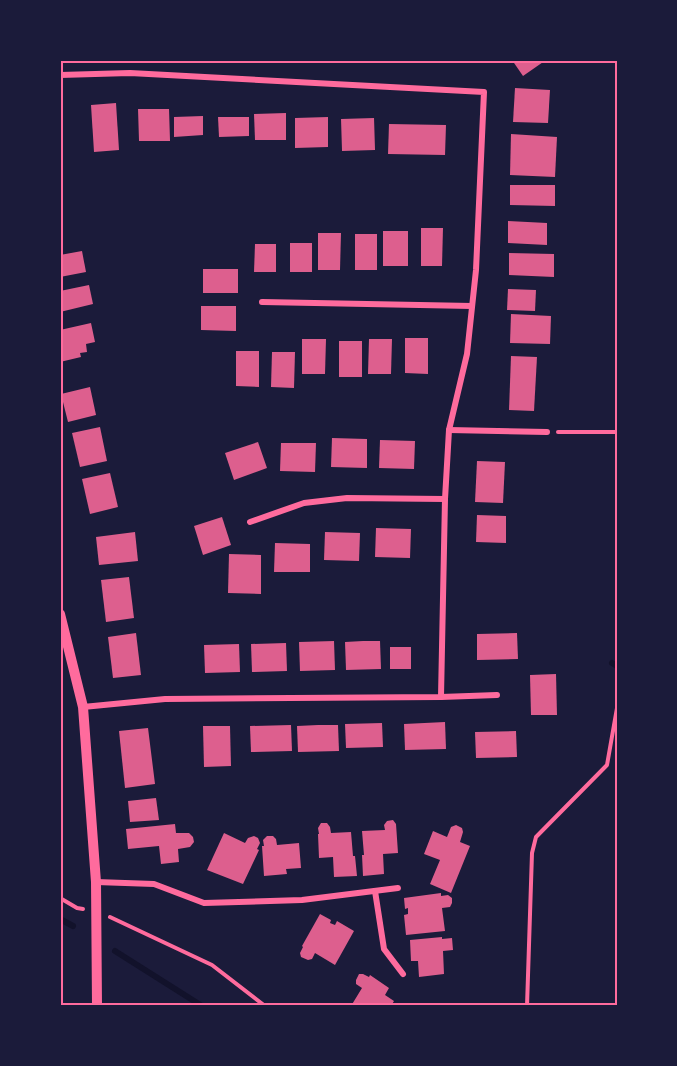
<svg xmlns="http://www.w3.org/2000/svg" width="677" height="1066" viewBox="0 0 677 1066" font-family="Raleway,sans-serif">
  <rect width="100%" height="100%" fill="#1b1b3a"/>
  <g fill="none" stroke-linecap="round" stroke-linejoin="round">
    <g stroke="#12122b" stroke-width="6">
      <path d="M612 663 617 666"/>
      <path d="M60 919 73 926"/>
      <path d="M115 951 202 1006"/>
    </g>
  </g>
  <g fill="#dd5f8e">
    <path d="M512 60H546L523 76Z"/>
    <path d="M515 88 550 90 548 123 513 122Z"/>
    <path d="M116 103 119 150 94 152 91 105Z"/>
    <path d="M138 109H169L170 141H139Z"/>
    <path d="M286 113V140H255L254 114Z"/>
    <path d="M203 116V135L174 137V117Z"/>
    <path d="M218 117H249V136L219 137Z"/>
    <path d="M328 117V147L295 148V118Z"/>
    <path d="M374 118 375 150 342 151 341 119Z"/>
    <path d="M389 124 446 125 445 155 388 154Z"/>
    <path d="M511 134 557 137 555 177 510 175Z"/>
    <path d="M510 185H555V206L510 205Z"/>
    <path d="M508 221 547 223V245L508 243Z"/>
    <path d="M421 228H443L442 266H421Z"/>
    <rect x="383" y="231" width="25" height="35"/>
    <path d="M318 233H341L340 270H318Z"/>
    <rect x="355" y="234" width="22" height="36"/>
    <rect x="290" y="243" width="22" height="29"/>
    <path d="M255 244H276V272H254Z"/>
    <path d="M82 251 86 272 60 277V255Z"/>
    <path d="M509 253 554 254V277L509 275Z"/>
    <rect x="203" y="269" width="35" height="24"/>
    <path d="M89 285 93 304 60 312V291Z"/>
    <path d="M508 289 536 290 535 311 507 310Z"/>
    <path d="M201 306H236V331L201 330Z"/>
    <path d="M511 314 551 316 550 344 510 343Z"/>
    <path d="M91 323 95 342 86 344 87 352 80 353 81 357 60 362V330Z"/>
    <path d="M405 338H428V374L405 373Z"/>
    <path d="M302 339H326L325 374H302Z"/>
    <path d="M369 339H392L391 374H368Z"/>
    <rect x="339" y="341" width="23" height="36"/>
    <path d="M236 351H259V387L236 386Z"/>
    <path d="M272 352H295L294 388 271 387Z"/>
    <path d="M511 356 537 357 534 411 509 410Z"/>
    <path d="M90 387 96 415 68 422 61 394Z"/>
    <path d="M100 427 107 461 80 467 72 433Z"/>
    <path d="M332 438 367 439V468L331 467Z"/>
    <path d="M380 440 415 441 414 469 379 468Z"/>
    <path d="M258 442 267 468 234 480 225 453Z"/>
    <path d="M281 443H316L315 472 280 471Z"/>
    <path d="M477 461 505 462 503 503 475 502Z"/>
    <path d="M110 473 118 507 90 514 82 479Z"/>
    <path d="M477 515 506 516V543L476 542Z"/>
    <path d="M222 517 231 545 203 555 194 526Z"/>
    <path d="M376 528 411 529 410 558 375 557Z"/>
    <path d="M135 532 138 561 99 565 96 537Z"/>
    <path d="M325 532 360 533 359 561 324 560Z"/>
    <path d="M275 543 310 544V572H274Z"/>
    <path d="M229 554 261 555V594L228 593Z"/>
    <path d="M129 577 134 618 106 622 101 580Z"/>
    <path d="M136 633 141 675 113 678 108 637Z"/>
    <path d="M517 633 518 659 477 660V634Z"/>
    <path d="M334 641 335 670 300 671 299 642Z"/>
    <path d="M363 641H380L381 669 346 670 345 642Z"/>
    <path d="M286 643 287 671 252 672 251 644Z"/>
    <path d="M239 644 240 672 205 673 204 645Z"/>
    <rect x="390" y="647" width="21" height="22"/>
    <path d="M556 674 557 715H531L530 675Z"/>
    <path d="M445 722 446 749 405 750 404 724Z"/>
    <path d="M382 723 383 747 346 748 345 724Z"/>
    <path d="M291 725 292 751 251 752 250 726Z"/>
    <path d="M318 725H338L339 751 298 752 297 726Z"/>
    <path d="M203 726H230L231 766 204 767Z"/>
    <path d="M148 728 155 784 125 788 119 731Z"/>
    <path d="M516 731 517 757 476 758 475 732Z"/>
    <path d="M156 798 159 820 130 822 128 801Z"/>
    <path d="M393 820 396 824 398 853 383 854 384 874 363 876 362 855H364L362 831 385 830 384 825 387 821Z"/>
    <path d="M321 823H327L330 827 331 833 351 832 353 856H355L357 876 334 877 333 857 319 858 318 834H319L318 828Z"/>
    <path d="M175 824 176 833H189L193 837 194 842 190 847 178 849 179 862 161 864 159 846 128 849 126 829Z"/>
    <path d="M456 825 462 828 463 832 460 842 470 846 451 893 430 884 440 860 424 854 433 831 447 837 451 827Z"/>
    <path d="M224 833 245 843 248 838 254 836 258 838 260 843 257 849 259 850 243 884 207 870Z"/>
    <path d="M267 836H273L276 839 277 845 299 843 301 868 286 869 287 874 264 876 262 846H264L263 840Z"/>
    <path d="M441 893V896L448 895 452 898V903L450 907 442 908 445 931 406 935 404 915 408 914V908L405 909 404 898Z"/>
    <path d="M320 914 331 920 330 923 335 925 337 921 354 931 335 965 315 953 312 959 308 960 301 957 300 953 303 947 302 946Z"/>
    <path d="M442 937V939L452 938 453 950 443 951 444 974 419 977 418 961H411L410 940Z"/>
    <path d="M359 974H363L369 977 370 975 389 988 385 995 394 1001 391 1006H351L362 988 356 984V980Z"/>
  </g>
  <g fill="none" stroke-linecap="round" stroke-linejoin="round">
    <g stroke="#ff6b9d" stroke-width="4">
      <path d="M558 432H617"/>
      <path d="M60 898 77 908 83 909"/>
      <path d="M110 917 212 965 265 1006"/>
      <path d="M527 1006 532 853 536 837 607 765 617 708"/>
    </g>
    <g stroke="#ff6b9d" stroke-width="6">
      <path d="M60 75 130 73 484 92 476 270 467 354 449 430 445 499 441 697"/>
      <path d="M262 302 472 306"/>
      <path d="M449 430 547 432"/>
      <path d="M250 522 304 503 347 498 445 499"/>
      <path d="M83 707 165 699 441 697 497 695"/>
      <path d="M96 882 154 884 204 903 302 900 398 888"/>
      <path d="M375 891 384 949 403 974"/>
    </g>
    <path stroke="#ff6b9d" stroke-width="10" d="M60 614 83 707 96 882 97 1006"/>
  </g>
  <rect width="677" height="1066" fill="none" stroke="#1b1b3a" stroke-width="123"/>
  <rect x="62" y="62" width="554" height="942" fill="none" stroke="#ff6b9d" stroke-width="2"/>
</svg>
